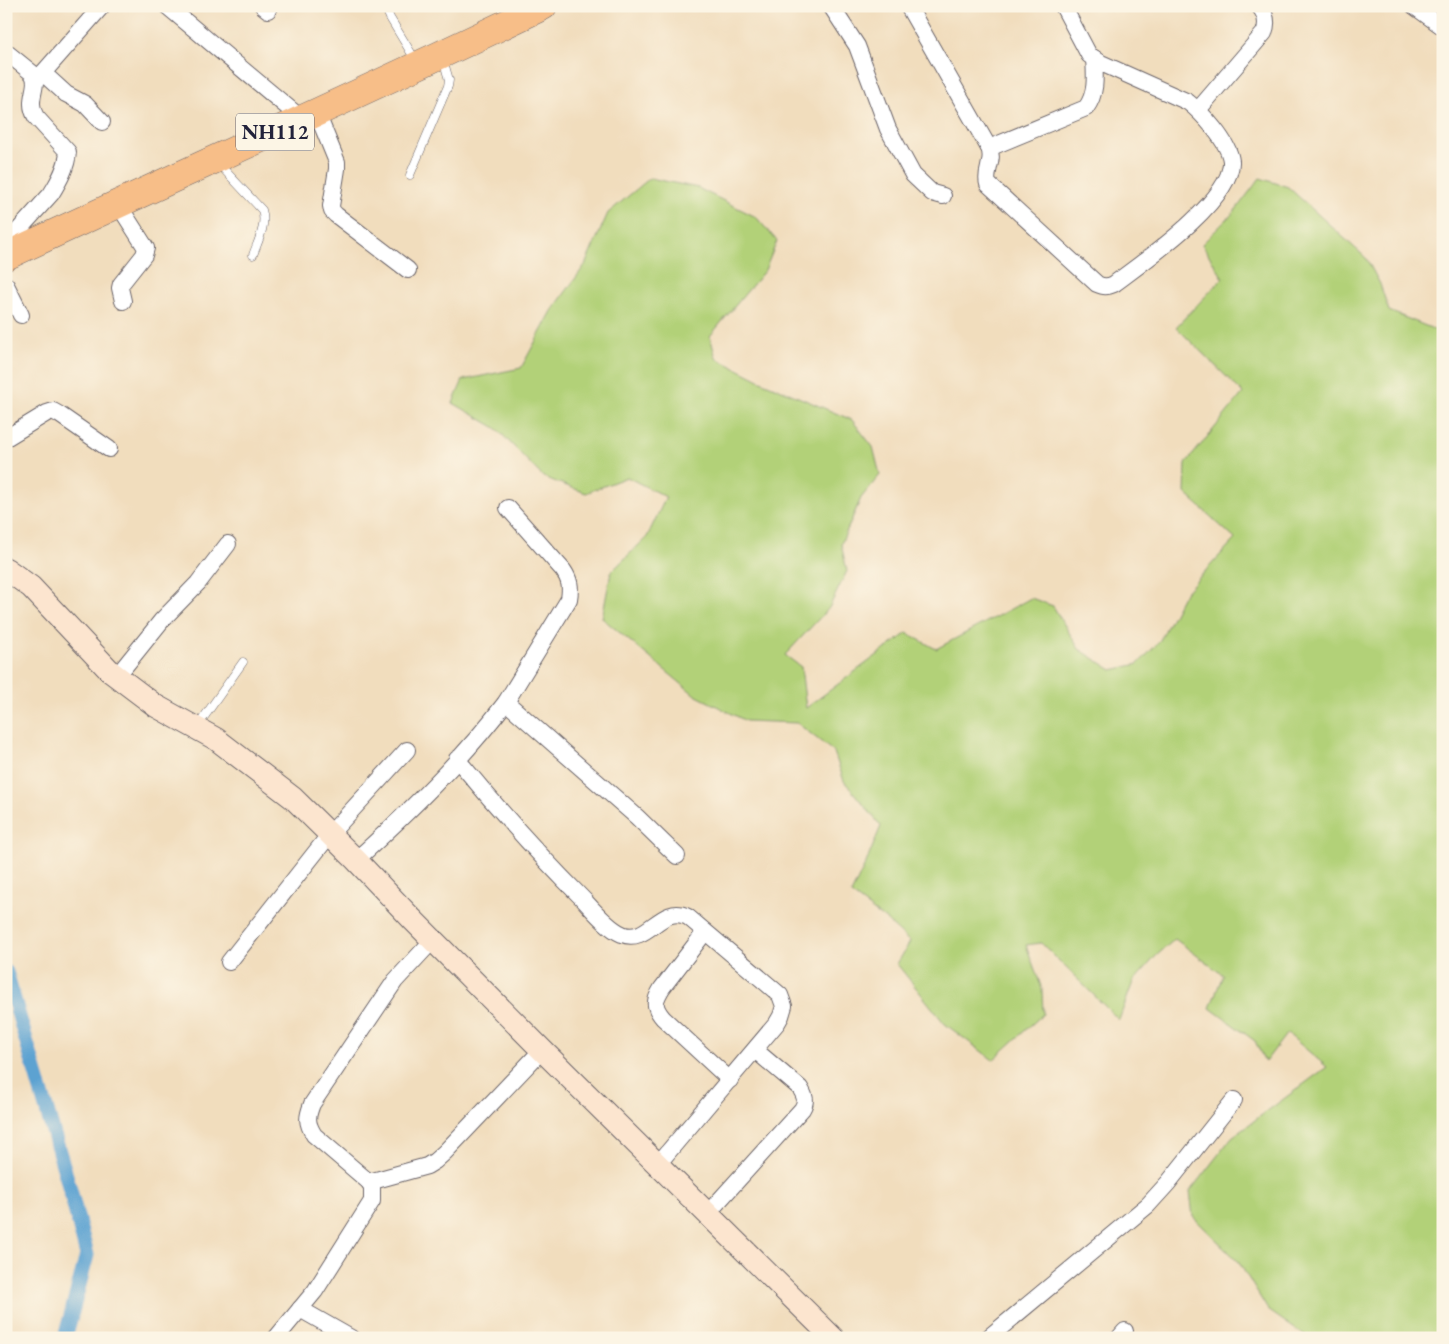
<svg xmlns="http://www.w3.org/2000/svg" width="1449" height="1344" viewBox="0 0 1449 1344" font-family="'EB Garamond',serif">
  <rect width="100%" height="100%" fill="#fcf5e5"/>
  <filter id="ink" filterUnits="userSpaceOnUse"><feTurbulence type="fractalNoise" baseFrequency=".02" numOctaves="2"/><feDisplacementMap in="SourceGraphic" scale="10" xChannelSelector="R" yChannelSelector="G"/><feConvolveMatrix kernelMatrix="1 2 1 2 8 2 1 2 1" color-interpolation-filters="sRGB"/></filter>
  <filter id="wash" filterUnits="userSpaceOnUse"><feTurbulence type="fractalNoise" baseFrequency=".0096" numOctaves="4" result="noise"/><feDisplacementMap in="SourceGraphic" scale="20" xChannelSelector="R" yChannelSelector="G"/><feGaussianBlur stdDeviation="1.12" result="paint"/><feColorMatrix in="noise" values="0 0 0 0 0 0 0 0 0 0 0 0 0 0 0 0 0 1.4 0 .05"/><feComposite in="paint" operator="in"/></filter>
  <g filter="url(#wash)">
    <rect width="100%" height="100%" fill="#f1ddbd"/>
    <path fill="#b2d178" stroke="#6a7a5a" d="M650 178 698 188 756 217 777 241 765 270 710 336 716 358 763 382 852 420 873 447 880 475 861 498 841 544 847 571 829 608 785 655 801 667 806 708 907 633 936 649 1031 598 1053 606 1079 649 1112 670 1138 664 1159 642 1184 594 1235 539 1185 493 1186 463 1243 393 1176 327 1223 278 1202 244 1234 212 1260 178 1288 187 1366 258 1380 284 1389 311 1443 333V1338H1308L1268 1310 1238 1261 1193 1217 1190 1191 1232 1137 1327 1067 1287 1033 1265 1062 1255 1041 1210 1008 1223 975 1175 939 1156 956 1133 982 1119 1020 1041 943 1026 945 1042 989 1043 1014 993 1060 945 1024 897 964 910 942 887 921 851 894 866 863 881 826 844 781 834 752 797 723 746 721 695 695 602 618 611 572 647 537 666 497 627 477 586 493 543 477 496 428 453 403 463 380 521 368 552 311 585 265 608 213Z"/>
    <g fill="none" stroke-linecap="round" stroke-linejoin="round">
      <path stroke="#5ba2d1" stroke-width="15" d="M6 972 68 1182 87 1255 65 1338"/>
    </g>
  </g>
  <g filter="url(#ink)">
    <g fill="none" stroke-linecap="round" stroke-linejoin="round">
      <defs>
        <g id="lane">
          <path d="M387 6V11L390 18 416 61"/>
          <path d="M218 163 262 210C267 225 258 241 253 255"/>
          <path d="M410 175 448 86 449 80 443 59"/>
          <path d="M197 727 243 662"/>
        </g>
        <g id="street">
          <path d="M167 6 303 120"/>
          <path d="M263 6 268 10"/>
          <path d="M831 6 857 46 888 129 913 175 932 193 943 196"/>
          <path d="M908 6 989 148C995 161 984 171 988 184L1097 284C1104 287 1107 287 1114 284 1143 262 1233 200 1231 161 1229 142 1202 113 1188 102L1101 63 1089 55 1063 6"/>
          <path d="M1414 6 1443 27"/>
          <path d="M6 52 32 73C41 86 25 99 36 117L68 152C67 167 59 181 51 194L6 244"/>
          <path d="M43 73 66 94 85 104 102 122"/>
          <path d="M35 82 102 6"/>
          <path d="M1198 110 1264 33C1268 23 1266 14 1259 6"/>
          <path d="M317 113 337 162V169L331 206 332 211 336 215 408 270"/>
          <path d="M989 148 1086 108C1097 93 1095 76 1094 58"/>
          <path d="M118 204 146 248 144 255 121 284 120 288 123 301"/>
          <path d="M6 285 21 315"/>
          <path d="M6 438 47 413 53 411 60 415 109 449"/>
          <path d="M117 676 162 620 198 583 228 544"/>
          <path d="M506 702 637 817 677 856"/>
          <path d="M457 759C497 808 539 855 583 899 593 910 609 929 622 934 648 945 661 903 688 917L766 983 780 995 784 1006 781 1016 777 1023 658 1164"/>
          <path d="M356 860C410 811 462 760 506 702L569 599C571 587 570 580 563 570L508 508"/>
          <path d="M705 932 662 988C654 1001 653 1006 663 1018L730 1080"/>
          <path d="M229 962 330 834 407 750"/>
          <path d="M369 1182 427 1166 435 1161 445 1152 542 1050"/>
          <path d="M708 1213 802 1109C807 1101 805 1096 800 1088L755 1050"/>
          <path d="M300 1309 351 1338"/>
          <path d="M276 1338 315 1291 372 1201V1187L369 1182 314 1135C306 1122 307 1117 312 1104L395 981 433 940"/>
          <path d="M988 1338 1148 1205 1168 1183 1234 1100"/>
          <path d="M1119 1338 1125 1331"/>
        </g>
        <path id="secondary" d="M6 569 31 587 111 672 156 706 216 739 293 798 356 860 412 919 542 1050 833 1338"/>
        <path id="highway" d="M6 256C185 172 365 92 543 6"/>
      </defs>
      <use href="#lane" stroke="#6a6368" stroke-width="9"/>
      <use href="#street" stroke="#6a6368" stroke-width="18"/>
      <use href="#secondary" stroke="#6a6368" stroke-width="24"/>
      <use href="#highway" stroke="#6a6368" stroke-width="29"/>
      <use href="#lane" stroke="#fff" stroke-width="8"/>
      <use href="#street" stroke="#fff" stroke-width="16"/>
      <use href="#secondary" stroke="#fce5cf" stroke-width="22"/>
      <use href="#highway" stroke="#f7be88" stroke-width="28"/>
    </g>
  </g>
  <g text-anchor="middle" stroke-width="4" stroke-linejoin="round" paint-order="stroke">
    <rect fill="#fcf5e5" stroke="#63616e" stroke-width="1" x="236" y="113.5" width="78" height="37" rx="4"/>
    <g font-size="21" font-weight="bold" fill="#22223b">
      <text x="275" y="139">NH112</text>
    </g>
  </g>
  <rect width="1449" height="1344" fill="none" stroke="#fcf5e5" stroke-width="25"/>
</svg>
